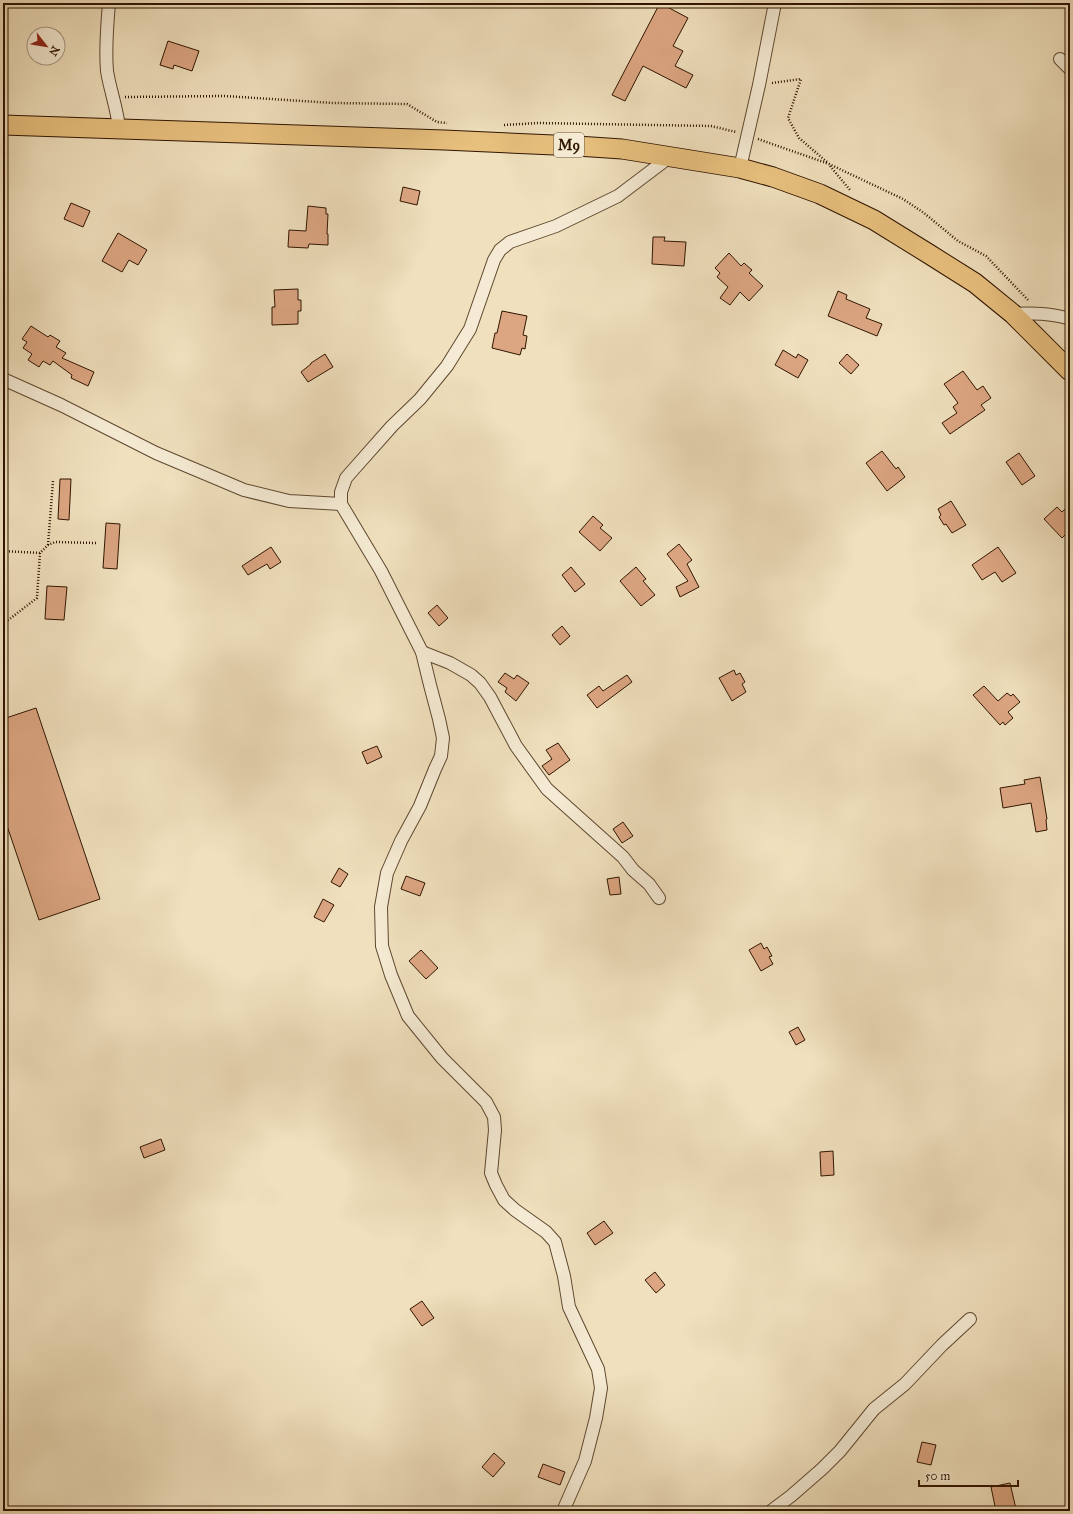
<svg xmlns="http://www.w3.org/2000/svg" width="1073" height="1514" viewBox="0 0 1073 1514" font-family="'IM FELL Great Primer',serif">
  <rect width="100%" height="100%" fill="#f0e0bd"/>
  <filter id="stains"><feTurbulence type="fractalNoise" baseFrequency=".005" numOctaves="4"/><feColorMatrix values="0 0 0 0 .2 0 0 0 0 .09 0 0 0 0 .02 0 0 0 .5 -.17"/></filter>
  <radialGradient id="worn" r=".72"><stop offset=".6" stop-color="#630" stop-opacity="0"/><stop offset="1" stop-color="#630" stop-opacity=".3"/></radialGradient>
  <g fill="#dca682" stroke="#2f1400">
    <path d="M660 3 688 18 673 46 683 51 675 66 693 75 686 88 643 66 625 101 612 95Z"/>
    <path d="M168 41 199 51 192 71 174 65 173 69 160 65Z"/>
    <path d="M403 187 420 191 417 205 400 201Z"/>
    <path d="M71 203 90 211 83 227 64 219Z"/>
    <path d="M308 206 326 208V214H328L327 234H328V245L309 244 308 248 288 247 289 230 306 231Z"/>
    <path d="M118 233 147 250 138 265 129 260 122 272 102 261Z"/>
    <path d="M653 237H665L664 241 686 242 684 266 652 264Z"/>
    <path d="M729 253 741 266 744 263 752 270 749 273 763 286 749 301 740 292 730 305 720 298 728 287 717 277 720 273 715 268Z"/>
    <path d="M298 289V300H301V311H298V324L272 325V307H275L274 290Z"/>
    <path d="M838 291 847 295 846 299 870 309 866 318 882 324 877 336 828 316Z"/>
    <path d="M502 311 527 316 523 335 527 336 525 349 522 348 520 355 492 348 495 333H497Z"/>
    <path d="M31 326 48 337 50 335 60 341 56 347 66 353 62 358 94 372 88 386 71 378 72 375 53 361 50 365 43 361 39 367 28 360 32 354 23 348 27 342 22 339Z"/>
    <path d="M783 350 796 358 798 354 808 360 798 378 775 365Z"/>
    <path d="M325 354 333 367 308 382 301 372 311 364V363Z"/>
    <path d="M847 354 859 365 851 374 839 363Z"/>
    <path d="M963 371 977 390 983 386 991 398 981 405 985 410 950 434 942 423 957 413 953 407 958 403 944 384Z"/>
    <path d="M882 451 896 469 898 467 905 477 887 491 866 463Z"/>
    <path d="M1019 453 1035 476 1022 485 1006 462Z"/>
    <path d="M60 479H71L69 520 58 519Z"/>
    <path d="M951 501 966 525 952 533 946 524 944 525 939 517 941 515 938 509Z"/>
    <path d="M1057 507 1062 512 1065 509 1070 514V530L1062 538 1044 519Z"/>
    <path d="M593 516 603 525 600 528 612 538 600 551 579 532Z"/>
    <path d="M106 523 120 524 117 569 103 568Z"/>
    <path d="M679 544 692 560 687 564 699 587 680 597 676 587 688 581 667 554Z"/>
    <path d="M271 547 281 562 270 569 267 564 248 575 242 566Z"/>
    <path d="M998 547 1016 573 1002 582 995 572 982 580 972 565Z"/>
    <path d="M571 567 585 584 575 592 562 575Z"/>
    <path d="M636 567 646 579 643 581 655 595 641 606 620 581Z"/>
    <path d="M47 586 67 587 64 620 45 619Z"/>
    <path d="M437 605 448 618 439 626 428 613Z"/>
    <path d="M562 626 570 636 560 645 552 635Z"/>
    <path d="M734 670 736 675 740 673 745 682 742 684 746 692 732 701 719 678Z"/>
    <path d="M505 673 514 679 517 675 529 683 516 701 505 692 507 688 498 682Z"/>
    <path d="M627 675 632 682 597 708 587 695 599 686 603 691Z"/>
    <path d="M984 686 998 701 1007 693 1011 696 1013 694 1020 702 1008 712 1013 718 1005 725 1003 722 1000 725 973 695Z"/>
    <path d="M36 708 100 899 39 920 3 814V719Z"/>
    <path d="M558 743 570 760 549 775 542 766 552 759 546 750Z"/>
    <path d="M377 746 382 757 367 764 362 752Z"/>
    <path d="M1040 777 1047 819 1046 820 1047 830 1036 832 1031 803 1003 808 1000 788 1025 784 1024 780Z"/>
    <path d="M623 822 633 836 622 843 613 829Z"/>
    <path d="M339 868 348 874 340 887 331 882Z"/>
    <path d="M406 876 425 883 420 896 401 889Z"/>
    <path d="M619 877 621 894 610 895 607 879Z"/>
    <path d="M323 899 334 905 324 922 314 917Z"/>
    <path d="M761 943 764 949 767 947 772 956 769 957 773 964 761 971 749 950Z"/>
    <path d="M421 950 438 968 426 979 409 961Z"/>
    <path d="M798 1027 805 1040 796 1045 789 1032Z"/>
    <path d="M161 1139 165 1150 144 1158 140 1147Z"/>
    <path d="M833 1151 834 1175 821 1176 820 1152Z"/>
    <path d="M604 1221 613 1233 595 1245 587 1233Z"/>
    <path d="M655 1272 665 1285 656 1293 645 1280Z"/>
    <path d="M422 1301 434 1318 422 1326 410 1309Z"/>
    <path d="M922 1442 936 1445 931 1465 917 1462Z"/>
    <path d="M494 1453 505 1463 493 1477 482 1467Z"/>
    <path d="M543 1464 565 1472 560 1485 538 1477Z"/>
    <path d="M1010 1483 1016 1509 996 1511 991 1487Z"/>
  </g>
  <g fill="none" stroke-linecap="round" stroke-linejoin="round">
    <defs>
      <g id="street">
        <path d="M109 3C107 26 105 48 107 71 110 90 117 108 119 128"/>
        <path d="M1060 59 1070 69"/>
        <path d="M740 168 759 85 775 3"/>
        <path d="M1013 314C1033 313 1051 313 1070 319"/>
        <path d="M3 379 61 405 156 453 244 490 289 501 341 504"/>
        <path d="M422 652 450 663 471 675 480 683 490 697 516 746 547 789 623 857 633 870 649 884 659 898"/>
        <path d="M563 1511 585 1461 596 1418 601 1388 598 1369 569 1307 564 1276 555 1242 546 1232 515 1210 504 1200 496 1185 491 1173 495 1130 494 1117 486 1102 442 1058 408 1016 391 975 382 946 381 907 387 873 401 841 420 806 435 769 441 756 443 738 439 719 430 685 422 652 381 571 341 504V492L346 478 353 470 392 426 420 399 447 366 470 329 494 260 500 250 510 242 556 226 618 196 671 156"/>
        <path d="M771 1511 791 1496 822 1469 840 1451 874 1409 905 1384 942 1345 970 1319"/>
      </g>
      <path id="primary" d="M3 125 444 140 577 146 622 149 740 168 773 177 820 194 874 220 929 254 975 283 1013 314 1070 371"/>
    </defs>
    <use href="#street" stroke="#5f472f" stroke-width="14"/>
    <use href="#primary" stroke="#2f1400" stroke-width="21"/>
    <g stroke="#2f1400" stroke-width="2.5" stroke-dasharray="1 2" stroke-linecap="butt">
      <path d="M772 83 801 79 788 118 799 138 827 162"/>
      <path d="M125 97 225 96 333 103 407 104 437 122 447 123"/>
      <path d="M504 125 538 123 711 126 736 132"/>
      <path d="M758 139 829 164 903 199 924 213 958 241 986 256 1029 301"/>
      <path d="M830 166 850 190"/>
      <path d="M48 545 53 481"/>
      <path d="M3 551 40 553 48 545 55 542 96 543"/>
      <path d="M3 624 37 598 40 553"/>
    </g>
    <use href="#street" stroke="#f5ebd4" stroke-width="12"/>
    <use href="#primary" stroke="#e8c07e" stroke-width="19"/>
  </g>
  <g text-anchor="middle" stroke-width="3.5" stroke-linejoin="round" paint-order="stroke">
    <rect fill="#f5ebd4" stroke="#6a5440" stroke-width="1" x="554" y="133" width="30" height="24" rx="3"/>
    <g font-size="14" font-weight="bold" fill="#2f1400">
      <text x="569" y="150">M9</text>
    </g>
  </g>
  <rect width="1073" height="1514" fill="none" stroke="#f0e0bd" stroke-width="16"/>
  <rect x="4" y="4" width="1065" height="1506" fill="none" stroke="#2f1400" stroke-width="2"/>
  <rect x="8" y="8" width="1057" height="1498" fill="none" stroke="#2f1400"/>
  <g transform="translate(46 46) rotate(121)"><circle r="19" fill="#f5ebd4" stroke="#a6957f"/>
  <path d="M0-3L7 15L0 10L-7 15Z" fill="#8f2418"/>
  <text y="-6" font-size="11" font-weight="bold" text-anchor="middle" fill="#2f1400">N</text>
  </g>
  <path d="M919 1480v6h99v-6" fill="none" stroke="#2f1400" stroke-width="2"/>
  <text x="925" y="1480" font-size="12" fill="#2f1400" stroke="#f5ebd4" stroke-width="3" paint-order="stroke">50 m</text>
  <rect width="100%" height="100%" filter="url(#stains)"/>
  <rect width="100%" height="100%" fill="url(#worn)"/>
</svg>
